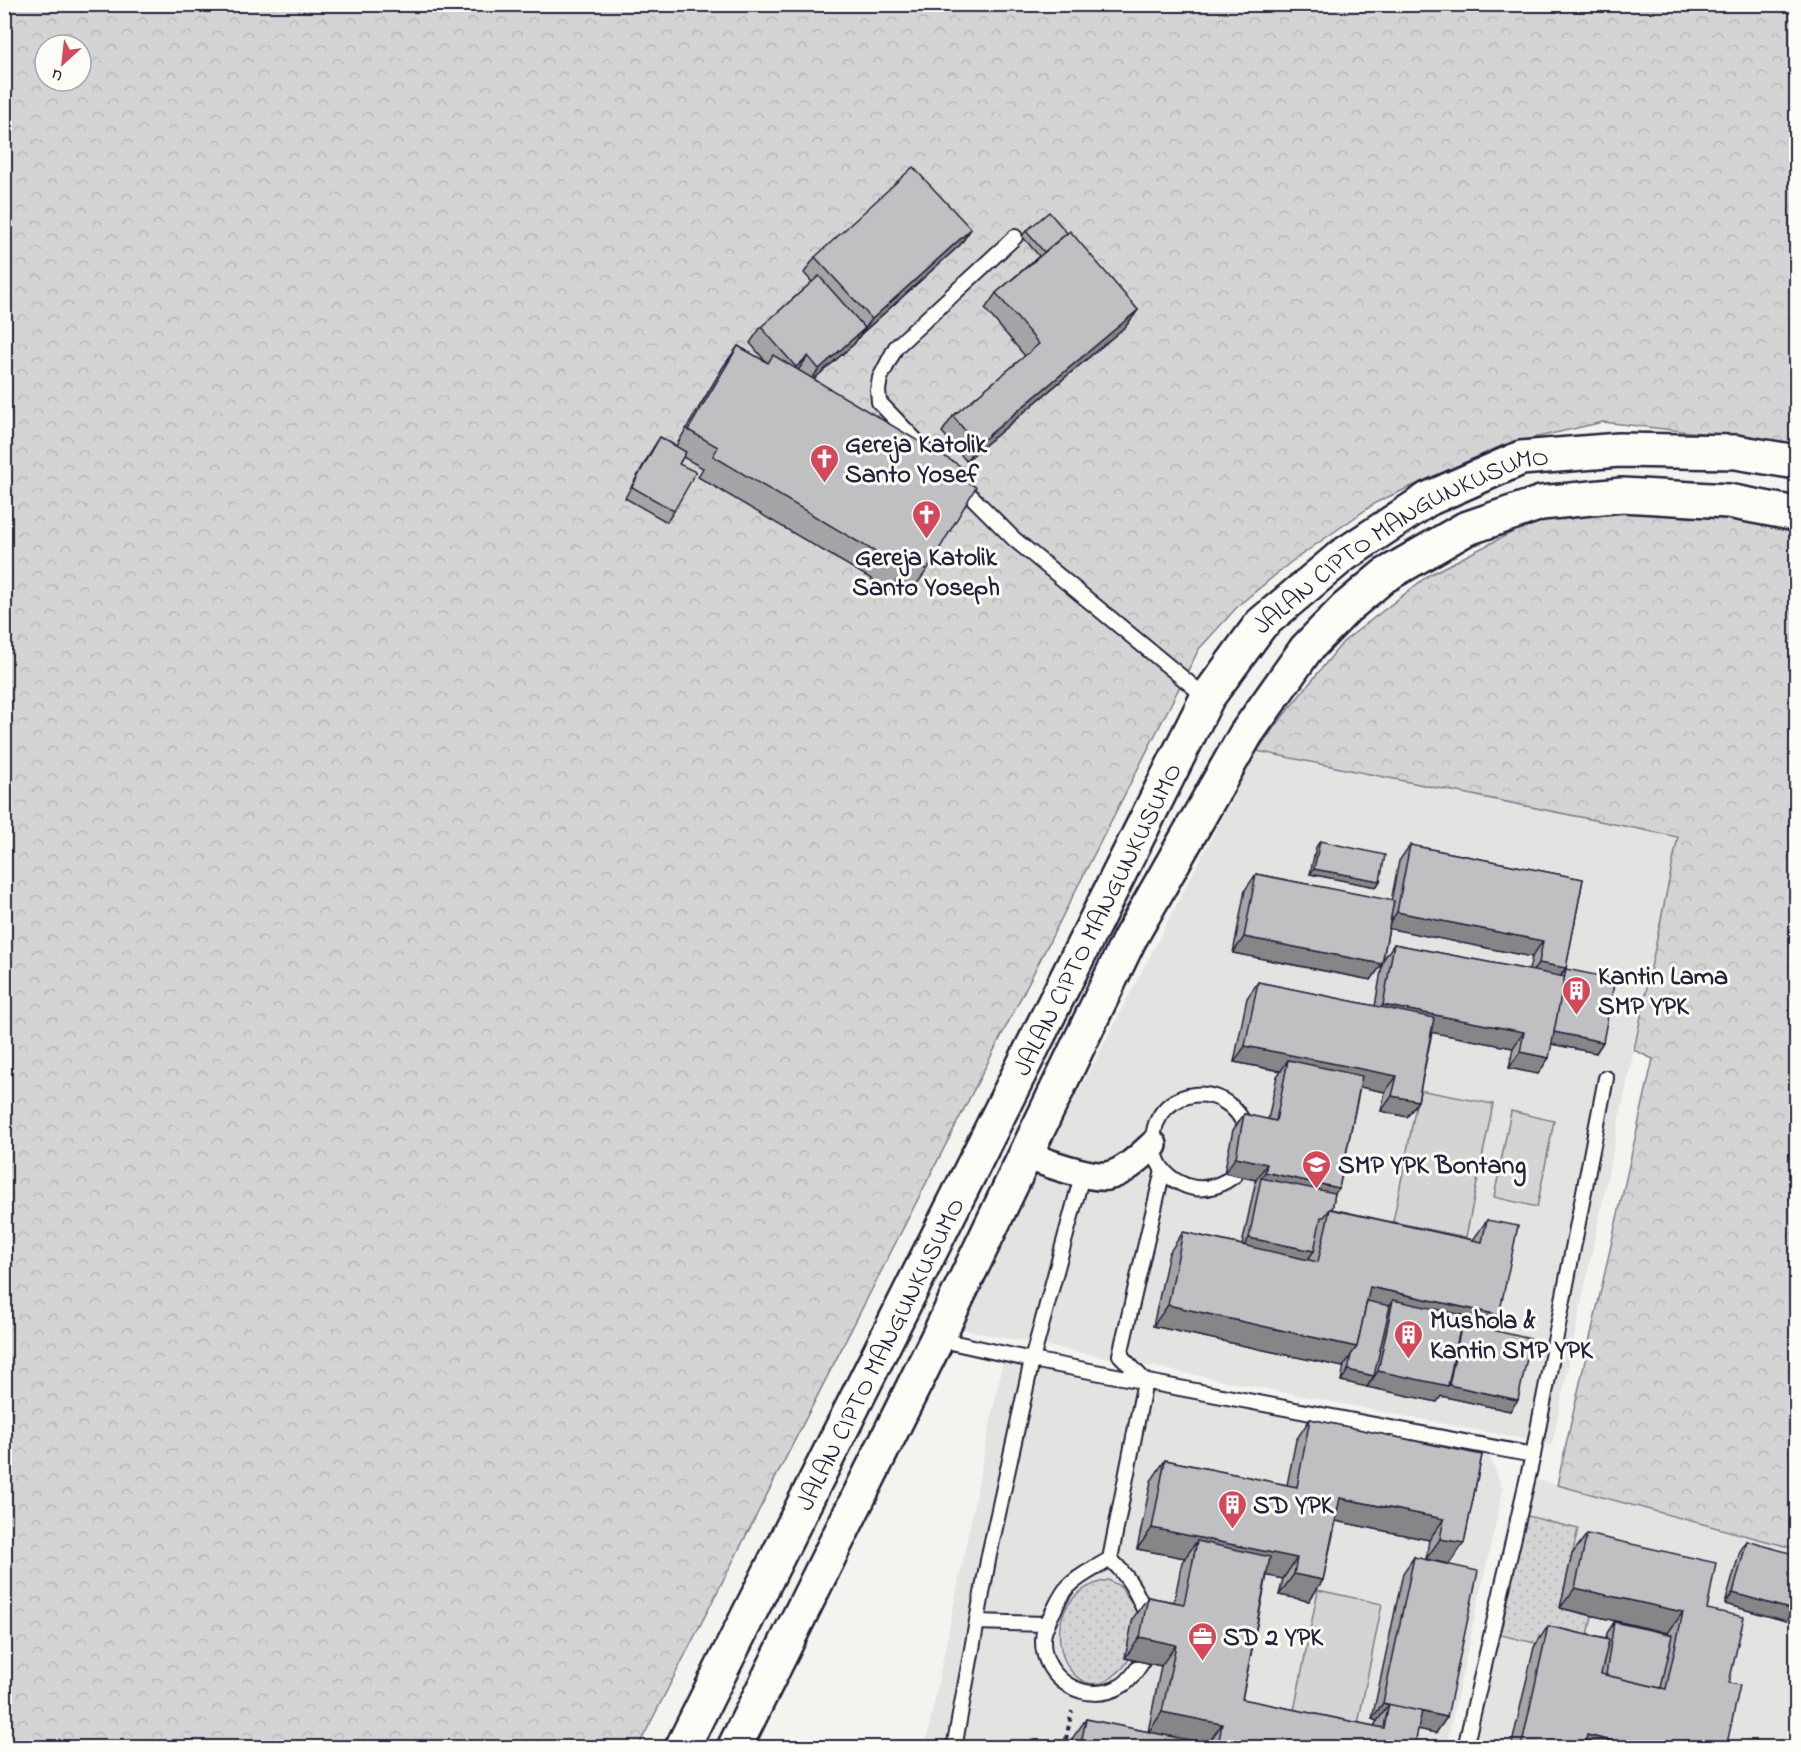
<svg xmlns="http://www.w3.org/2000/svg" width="1801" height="1752" viewBox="0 0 1801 1752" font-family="'Indie Flower',sans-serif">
  <defs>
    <pattern id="forest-crowns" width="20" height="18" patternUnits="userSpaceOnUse" patternTransform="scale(1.5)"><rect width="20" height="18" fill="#d5d4d5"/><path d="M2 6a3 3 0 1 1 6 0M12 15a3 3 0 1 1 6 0" fill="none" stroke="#b7b6b8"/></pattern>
    <pattern id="park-dots" width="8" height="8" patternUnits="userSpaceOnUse" patternTransform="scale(1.5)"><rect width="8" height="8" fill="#d5d4d5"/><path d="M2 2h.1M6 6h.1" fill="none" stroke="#b7b6b8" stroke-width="1.8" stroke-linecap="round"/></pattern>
  </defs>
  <rect width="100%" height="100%" fill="#f4f3ef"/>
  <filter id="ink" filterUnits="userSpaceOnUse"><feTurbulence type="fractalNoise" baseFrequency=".0167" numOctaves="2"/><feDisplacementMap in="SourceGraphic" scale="12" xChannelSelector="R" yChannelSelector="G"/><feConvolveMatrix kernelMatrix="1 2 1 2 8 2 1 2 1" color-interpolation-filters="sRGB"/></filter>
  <g filter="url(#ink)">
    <g fill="#e4e3e2">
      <path d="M1257 751 1678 837 1552 1445 955 1328Z"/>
      <path d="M1003 1360 1489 1454 1503 1490 1446 1747 925 1748Z"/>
      <path d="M1531 1478 1796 1549V1702L1784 1747 1474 1748Z"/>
    </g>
    <g fill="url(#forest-crowns)" stroke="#7c7b88" stroke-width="1.5" fill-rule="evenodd">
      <path d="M5 5H1796V444L1603 422 1503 445 1377 502 1291 562 1239 605 1199 649 638 1747 5 1748ZM45 45H81V81H45Z"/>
      <path d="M1620 507 1727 515 1796 527V1549L1557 1485 1653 1059 1634 1050 1678 837 1257 751 1275 726 1343 642 1429 575 1536 520Z"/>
    </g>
    <g fill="url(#park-dots)" stroke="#7c7b88" stroke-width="1.5">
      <path d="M1524 1515 1578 1529 1560 1608 1592 1616 1584 1655 1497 1634Z"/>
      <path d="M1108 1580 1120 1586 1138 1613C1136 1626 1135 1641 1131 1654 1127 1665 1120 1671 1111 1678 1064 1710 1025 1597 1108 1580Z"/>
    </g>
    <g fill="#d5d4d5" stroke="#7c7b88" stroke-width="1.5">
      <path d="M1419 1090 1493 1104 1466 1237 1393 1222Z"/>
      <path d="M1511 1111 1554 1121 1537 1207 1494 1197Z"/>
      <path d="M1318 1590 1382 1604 1357 1729 1293 1716Z"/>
    </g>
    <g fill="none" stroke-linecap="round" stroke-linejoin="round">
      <defs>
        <g id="service">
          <path d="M926 451 879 402 878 390 880 378 896 347 1015 237"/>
          <path d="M959 484 1014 539 1207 698"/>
          <path d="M1235 1175C1218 1188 1199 1193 1180 1183 1167 1177 1158 1166 1155 1152 1141 1093 1226 1068 1248 1133"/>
          <path d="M937 1339 1032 1360 1533 1455"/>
          <path d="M1110 1559 1145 1381 1120 1355 1163 1170"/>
          <path d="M977 1622 1046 1624"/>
          <path d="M1142 1662C1136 1671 1130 1681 1121 1686 1087 1706 1042 1680 1043 1640 1043 1629 1049 1620 1054 1610 1058 1602 1062 1593 1068 1587 1079 1575 1096 1568 1110 1559 1127 1575 1136 1590 1145 1612"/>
          <path d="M954 1748 989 1555 1032 1360 1083 1172"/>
          <path d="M1465 1748 1533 1455 1606 1078"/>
        </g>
        <path id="minor" d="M1026 1155C1044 1162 1088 1178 1107 1176 1124 1173 1141 1156 1153 1145"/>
        <g id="tertiary">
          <path id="s1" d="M682 1748 1207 698 1261 624 1342 556 1428 499 1521 458 1619 450 1736 452 1796 462"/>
          <path d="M734 1748 937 1339 1129 940 1246 734 1306 649 1346 608 1384 576 1465 529 1541 503 1622 495 1728 501 1796 514"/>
        </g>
      </defs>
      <use href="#service" stroke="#22223b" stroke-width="18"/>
      <use href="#minor" stroke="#22223b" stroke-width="32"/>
      <use href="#tertiary" stroke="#22223b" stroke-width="38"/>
      <path stroke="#22223b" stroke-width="4" stroke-dasharray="4.5 4.5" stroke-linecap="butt" d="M1064 1748 1072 1711"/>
      <use href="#service" stroke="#fdfcf7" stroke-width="14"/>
      <use href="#minor" stroke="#fdfcf7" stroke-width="27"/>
      <use href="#tertiary" stroke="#fdfcf7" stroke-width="33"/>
    </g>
    <g fill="#a5a4a7" stroke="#22223b" stroke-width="1.5">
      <path d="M971 229 960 245 860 335 854 344 814 379 959 477 927 570 912 591 896 581 890 590 698 477 703 468 683 457 679 464 674 511 667 522 625 498 653 448 660 437 676 446 723 367 738 346 767 363 750 343 761 327 812 282 804 273 815 257Z"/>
      <path d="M1026 231 1067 233 1138 310 1126 326 966 461 942 432 953 416 1025 356 985 309 996 293 1039 256 1022 236Z"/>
      <path d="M1320 841 1380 881 1376 887 1310 874 1316 847Z"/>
      <path d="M1410 845 1583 879 1566 968 1560 976H1561L1566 969 1603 1042 1596 1053 1552 1044 1538 1074 1509 1068 1513 1048 1432 1032 1418 1101 1407 1117 1381 1111 1385 1092 1360 1087 1339 1188 1335 1193 1332 1209 1473 1240 1487 1220 1499 1315 1489 1329 1510 1411 1441 1396 1437 1402 1341 1381 1344 1366 1343 1367 1153 1326 1169 1253 1183 1232 1242 1245 1256 1180 1224 1173 1233 1130 1244 1114 1268 1120 1277 1076 1281 1071 1234 1062 1247 998 1258 982 1375 1006 1383 960 1394 944 1529 970 1532 957 1389 928 1382 964 1371 980 1233 953 1245 890 1256 874 1391 901 1399 861Z"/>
      <path d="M1310 1419 1482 1455 1464 1543 1449 1564 1426 1559 1429 1540 1336 1521 1323 1580 1309 1601 1279 1595 1283 1579 1267 1575 1242 1699 1374 1726 1377 1721 1372 1719 1403 1573 1414 1557 1447 1717 1436 1733 1418 1729 1414 1748H1069L1071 1740 1086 1719 1148 1732 1161 1666 1125 1658 1133 1618 1148 1597 1174 1602 1182 1562 1185 1558 1137 1549 1151 1481 1165 1460 1287 1485 1296 1440Z"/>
      <path d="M1587 1534 1707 1609 1729 1683 1726 1748H1511L1534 1647 1548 1626 1606 1639 1607 1633 1614 1622 1668 1634V1633L1560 1608 1572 1554Z"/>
      <path d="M1747 1541 1786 1621 1725 1604 1740 1551Z"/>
    </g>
    <g fill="#868688" stroke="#22223b" stroke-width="1.5">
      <path d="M971 229 960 245 860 335 872 319Z"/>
      <path d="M1138 310 1126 326 966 461 977 445Z"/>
      <path d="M865 328 854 344 807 385 819 369Z"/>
      <path d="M808 356 797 372 785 383 796 367Z"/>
      <path d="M1314 869 1380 881 1376 887 1310 874Z"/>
      <path d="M1397 912 1543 941 1532 957 1386 928Z"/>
      <path d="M1244 937 1382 964 1371 980 1233 953Z"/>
      <path d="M1539 963 1566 968 1555 984 1527 978Z"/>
      <path d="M1383 1005 1524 1032 1513 1048 1372 1021Z"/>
      <path d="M1554 1032 1603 1042 1596 1053 1546 1043Z"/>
      <path d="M1245 1046 1397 1076 1385 1092 1286 1072 1288 1060 1281 1071 1234 1062Z"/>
      <path d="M1520 1052 1549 1058 1538 1074 1509 1068Z"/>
      <path d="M1392 1096 1418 1101 1407 1117 1381 1111Z"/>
      <path d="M1236 1157 1267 1164 1256 1180 1224 1173Z"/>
      <path d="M1265 1172 1339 1188 1327 1204 1261 1178Z"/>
      <path d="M1249 1238 1314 1251 1306 1262 1242 1248Z"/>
      <path d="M1370 1287 1499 1315 1484 1336 1393 1300 1384 1314 1361 1309Z"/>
      <path d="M1168 1305 1357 1347 1343 1367 1153 1326Z"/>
      <path d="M1348 1370 1374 1376 1367 1387 1341 1381Z"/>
      <path d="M1378 1371 1449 1385 1518 1400 1510 1411 1441 1396 1437 1402 1367 1387Z"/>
      <path d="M1340 1498 1444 1519 1429 1540 1326 1519Z"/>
      <path d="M1152 1528 1297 1558 1283 1579 1193 1560 1197 1541 1185 1558 1137 1549Z"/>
      <path d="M1440 1539 1464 1543 1449 1564 1426 1559Z"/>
      <path d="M1294 1574 1323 1580 1309 1601 1279 1595Z"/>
      <path d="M1575 1588 1683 1612 1668 1633 1560 1608Z"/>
      <path d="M1733 1593 1793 1610 1786 1621 1725 1604Z"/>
      <path d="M1140 1637 1176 1645 1161 1666 1125 1658Z"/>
      <path d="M1383 1703 1389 1705 1377 1721 1372 1719Z"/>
      <path d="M1389 1705 1447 1717 1436 1733 1385 1722Z"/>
      <path d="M1162 1712 1222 1724 1207 1745 1148 1733Z"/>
      <path d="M1587 1735 1641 1748H1578Z"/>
    </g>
    <g fill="#c0bfc2" stroke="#22223b" stroke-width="1.5">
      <path d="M913 167 971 229 872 319 815 257Z"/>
      <path d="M1049 212 1067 233 1044 252 1026 231Z"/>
      <path d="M1070 231 1138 310 977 445 953 416 1039 344 996 293Z"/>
      <path d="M819 276 865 328 819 369 808 356 796 367 761 327Z"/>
      <path d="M738 346 768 363 773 355 964 468 959 477 976 487 927 570 910 560 904 569 713 456 718 447 688 430Z"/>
      <path d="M660 437 686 452 679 464 696 472 674 511 632 487Z"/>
      <path d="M1320 841 1385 855 1380 881 1314 869Z"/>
      <path d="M1410 845 1583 879 1566 968 1539 963 1543 941 1397 912Z"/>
      <path d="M1256 874 1394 901 1382 964 1244 937Z"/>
      <path d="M1394 944 1565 977 1549 1058 1520 1052 1524 1032 1383 1005Z"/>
      <path d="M1566 969 1615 979 1603 1042 1554 1032Z"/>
      <path d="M1258 982 1434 1018 1418 1101 1392 1096 1397 1076 1245 1046Z"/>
      <path d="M1288 1060 1362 1076 1339 1188 1265 1172 1267 1164 1236 1157 1244 1114 1276 1121Z"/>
      <path d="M1261 1178 1335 1193 1332 1209H1330L1324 1217H1321L1314 1251 1249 1238Z"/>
      <path d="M1330 1209 1482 1242 1487 1220 1518 1226 1499 1315 1370 1287 1357 1347 1168 1305 1183 1232 1318 1262Z"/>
      <path d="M1393 1300 1463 1315 1448 1386 1378 1371Z"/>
      <path d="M1367 1301 1390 1306 1374 1376 1348 1370 1351 1355 1357 1347Z"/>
      <path d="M1462 1323 1531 1339 1518 1400 1449 1385Z"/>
      <path d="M1310 1419 1482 1455 1464 1543 1440 1539 1444 1519 1340 1498 1323 1580 1294 1574 1297 1558 1152 1528 1165 1460 1297 1487Z"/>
      <path d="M1587 1534 1716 1563 1707 1609 1744 1617 1729 1683 1740 1685 1726 1748H1641L1587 1735 1584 1748H1521L1548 1626 1609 1640 1601 1674 1666 1689 1683 1612 1575 1588Z"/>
      <path d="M1197 1541 1270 1557 1242 1699 1384 1728 1389 1704 1422 1711 1414 1748H1080L1086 1719 1218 1746 1222 1724 1162 1712 1176 1645 1140 1637 1148 1597 1184 1604Z"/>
      <path d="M1747 1541 1797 1555V1599L1793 1610 1733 1593Z"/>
      <path d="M1414 1557 1478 1571 1447 1717 1383 1703Z"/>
      <path d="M1614 1622 1673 1635 1661 1688 1606 1675Z"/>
    </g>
  </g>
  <defs>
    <symbol id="church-pin" viewBox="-11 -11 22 30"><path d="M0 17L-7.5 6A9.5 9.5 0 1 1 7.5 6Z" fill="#d1495b" stroke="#fdfcf7"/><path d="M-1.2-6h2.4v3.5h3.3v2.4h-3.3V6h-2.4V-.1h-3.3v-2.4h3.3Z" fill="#fff"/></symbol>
    <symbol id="building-pin" viewBox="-11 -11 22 30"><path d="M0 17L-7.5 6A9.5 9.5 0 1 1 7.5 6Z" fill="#d1495b" stroke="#fdfcf7"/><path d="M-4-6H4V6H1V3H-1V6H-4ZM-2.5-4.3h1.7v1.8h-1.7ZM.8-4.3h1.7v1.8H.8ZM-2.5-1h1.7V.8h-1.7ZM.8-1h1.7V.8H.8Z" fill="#fff"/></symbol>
    <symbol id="school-pin" viewBox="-11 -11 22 30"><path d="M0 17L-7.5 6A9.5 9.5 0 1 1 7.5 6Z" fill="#d1495b" stroke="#fdfcf7"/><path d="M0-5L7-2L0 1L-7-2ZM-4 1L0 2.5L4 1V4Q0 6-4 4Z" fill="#fff"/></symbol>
    <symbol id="office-pin" viewBox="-11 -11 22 30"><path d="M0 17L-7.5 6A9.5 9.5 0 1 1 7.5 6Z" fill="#d1495b" stroke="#fdfcf7"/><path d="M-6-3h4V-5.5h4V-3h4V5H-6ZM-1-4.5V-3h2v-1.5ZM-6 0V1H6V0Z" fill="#fff"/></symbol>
  </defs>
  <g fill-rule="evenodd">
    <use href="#church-pin" x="808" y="442" width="33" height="45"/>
    <use href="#church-pin" x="910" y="498" width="33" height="45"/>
    <use href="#building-pin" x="1560" y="974" width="33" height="45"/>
    <use href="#school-pin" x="1300" y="1148" width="33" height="45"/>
    <use href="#building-pin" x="1392" y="1318" width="33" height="45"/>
    <use href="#building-pin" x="1216" y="1488" width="33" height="45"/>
    <use href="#office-pin" x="1186" y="1620" width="33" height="45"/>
  </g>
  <g text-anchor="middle" stroke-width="6" stroke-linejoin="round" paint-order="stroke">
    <g font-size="26" font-weight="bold" fill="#22223b" stroke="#fdfcf7" text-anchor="start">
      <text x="845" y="452">Gereja Katolik<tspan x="845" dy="30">Santo Yosef</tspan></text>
      <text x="926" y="565" text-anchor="middle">Gereja Katolik<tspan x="926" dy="30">Santo Yoseph</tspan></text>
      <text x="1598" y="984">Kantin Lama<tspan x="1598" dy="30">SMP YPK</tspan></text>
      <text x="1338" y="1173">SMP YPK Bontang</text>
      <text x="1430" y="1328">Mushola &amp;<tspan x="1430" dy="30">Kantin SMP YPK</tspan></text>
      <text x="1253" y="1513">SD YPK</text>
      <text x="1223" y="1645">SD 2 YPK</text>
    </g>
    <g font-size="26" fill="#22223b" stroke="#fdfcf7">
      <text dy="9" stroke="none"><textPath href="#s1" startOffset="1431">JALAN CIPTO MANGUNKUSUMO</textPath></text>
      <text dy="9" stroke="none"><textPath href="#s1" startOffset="927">JALAN CIPTO MANGUNKUSUMO</textPath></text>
      <text dy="9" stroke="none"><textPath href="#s1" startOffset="441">JALAN CIPTO MANGUNKUSUMO</textPath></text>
    </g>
  </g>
  <rect width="1801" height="1752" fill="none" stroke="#fdfcf7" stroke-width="24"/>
  <rect x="12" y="12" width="1777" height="1728" fill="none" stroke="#22223b" stroke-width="2" filter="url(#ink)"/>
  <g transform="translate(63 63) rotate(207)"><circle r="28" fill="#fdfcf7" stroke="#a5a5ac" stroke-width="1.5"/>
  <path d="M0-4.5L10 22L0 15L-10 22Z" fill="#d1495b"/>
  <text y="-9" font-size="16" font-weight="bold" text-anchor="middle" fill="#22223b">U</text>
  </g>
</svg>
